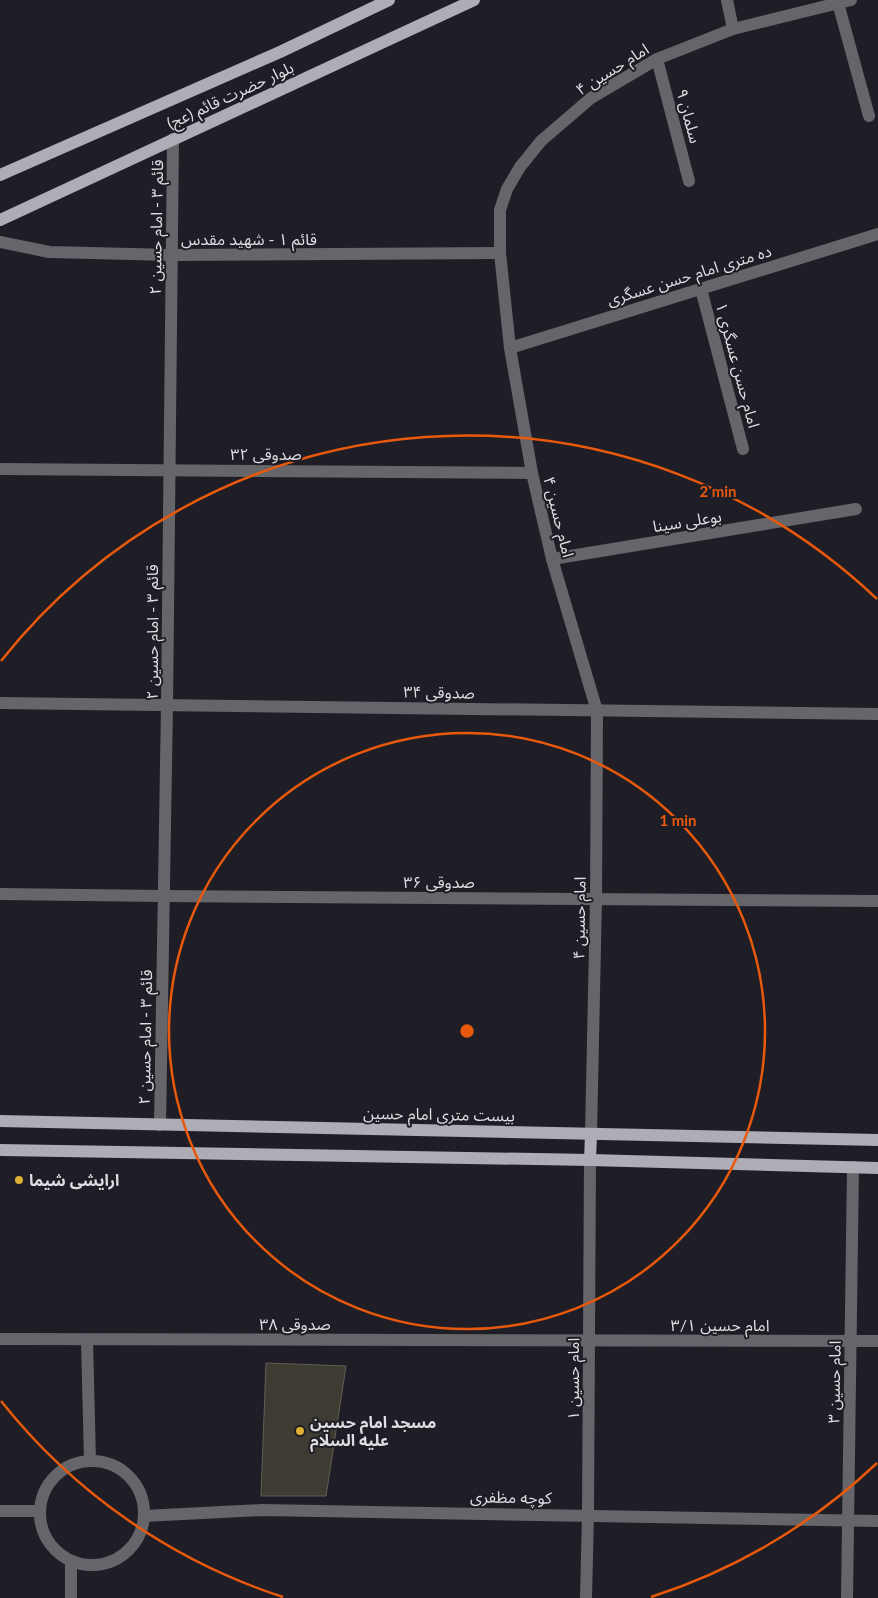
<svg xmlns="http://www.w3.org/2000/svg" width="878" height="1598" viewBox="0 0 878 1598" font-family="Lato,'Noto Sans Arabic',sans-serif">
  <rect width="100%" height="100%" fill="#1f1e26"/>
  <path fill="#3e3b32" stroke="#635f55" d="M266 1363 346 1366 326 1496H261Z"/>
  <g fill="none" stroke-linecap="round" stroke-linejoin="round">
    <g stroke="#66656a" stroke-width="12">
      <path d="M727 0 733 29"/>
      <path d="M838 3 869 116"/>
      <path d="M657 59 689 181"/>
      <path d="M0 242 49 252 172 255 500 253"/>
      <path d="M701 289 743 449"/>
      <path d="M510 348 878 234"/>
      <path d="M0 469 532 473"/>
      <path d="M552 559 856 509"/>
      <path d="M0 703 878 714"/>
      <path d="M0 894 163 896 878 901"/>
      <path d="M160 1125 167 705 173 139"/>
      <path d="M591 1134 596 899 597 711 552 559 532 473 510 348 500 253V210L507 189 520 167 541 141 591 98 657 59 733 29 851 0"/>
      <path d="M0 1339 878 1341"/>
      <path d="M87 1340 90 1461"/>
      <circle cx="92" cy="1513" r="52"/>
      <path d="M0 1511H40"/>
      <path d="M144 1516 262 1510 878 1521"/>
      <path d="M71 1598V1561"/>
      <path d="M586 1598 588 1515 590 1160"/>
      <path d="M847 1598 853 1167"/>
    </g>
    <g stroke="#aeadb6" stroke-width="12">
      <path d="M0 175 280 52 389 0"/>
      <path d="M0 220 474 0"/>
      <path d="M0 1121 878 1140"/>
      <path d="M0 1150 590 1160 878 1168"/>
      <path d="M590 1160 591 1134"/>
    </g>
  </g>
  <g fill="none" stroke="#e8590c" stroke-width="2.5">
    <circle cx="467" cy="1031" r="298"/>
    <path d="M877 1463A595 595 0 0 1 651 1597M283 1597A595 595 0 0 1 1 1401M1 661A595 595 0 0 1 877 599"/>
  </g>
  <g fill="#deb133" stroke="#1f1e26" stroke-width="2">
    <circle cx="19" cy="1180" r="5"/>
    <circle cx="300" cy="1431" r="5"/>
  </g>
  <g text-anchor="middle" stroke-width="4" stroke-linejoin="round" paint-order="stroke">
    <g font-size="16" fill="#dfdee3" stroke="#1f1e26">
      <text transform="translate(612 69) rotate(-32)" y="6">امام حسین ۴</text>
      <text transform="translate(230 95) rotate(-25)" y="6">بلوار حضرت قائم (عج)</text>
      <text transform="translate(689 116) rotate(75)" y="6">سلمان ۹</text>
      <text transform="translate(156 227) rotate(-89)" y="6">قائم ۳ - امام حسین ۲</text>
      <text x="249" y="245">قائم ۱ - شهید مقدس</text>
      <text transform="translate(689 275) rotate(-17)" y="6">ده متری امام حسن عسگری</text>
      <text transform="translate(738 365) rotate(75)" y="6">امام حسن عسگری ۱</text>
      <text x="266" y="460">صدوقی ۳۲</text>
      <text transform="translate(559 517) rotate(76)" y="6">امام حسین ۴</text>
      <text transform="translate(687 521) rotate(-9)" y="6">بوعلی سینا</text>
      <text transform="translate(152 632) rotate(-90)" y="6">قائم ۳ - امام حسین ۲</text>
      <text transform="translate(439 692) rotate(1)" y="6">صدوقی ۳۴</text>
      <text x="439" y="888">صدوقی ۳۶</text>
      <text transform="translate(579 918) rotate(-89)" y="6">امام حسین ۴</text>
      <text transform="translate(145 1037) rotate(-89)" y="6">قائم ۳ - امام حسین ۲</text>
      <text transform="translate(439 1114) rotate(1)" y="6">بیست متری امام حسین</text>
      <text x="295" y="1330">صدوقی ۳۸</text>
      <text x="720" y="1331">امام حسین ۳/۱</text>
      <text transform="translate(573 1379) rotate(-90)" y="6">امام حسین ۱</text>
      <text transform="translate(834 1382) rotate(-89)" y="6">امام حسین ۳</text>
      <text transform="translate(511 1497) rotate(1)" y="6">کوچه مظفری</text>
    </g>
    <g font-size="16" font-weight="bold" fill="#dfdee3" stroke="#1f1e26" text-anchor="start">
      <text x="29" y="1186">ارایشی شیما</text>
      <text x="310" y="1428">مسجد امام حسین<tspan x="310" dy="18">علیه السلام</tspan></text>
    </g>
  </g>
  <circle cx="467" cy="1031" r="8" fill="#e8590c" stroke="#1f1e26" stroke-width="2.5"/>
  <g font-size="15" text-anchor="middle" font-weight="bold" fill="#e8590c" stroke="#1f1e26" stroke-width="4" stroke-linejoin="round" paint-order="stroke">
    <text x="718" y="497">2 min</text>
    <text x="678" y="826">1 min</text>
  </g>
</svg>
